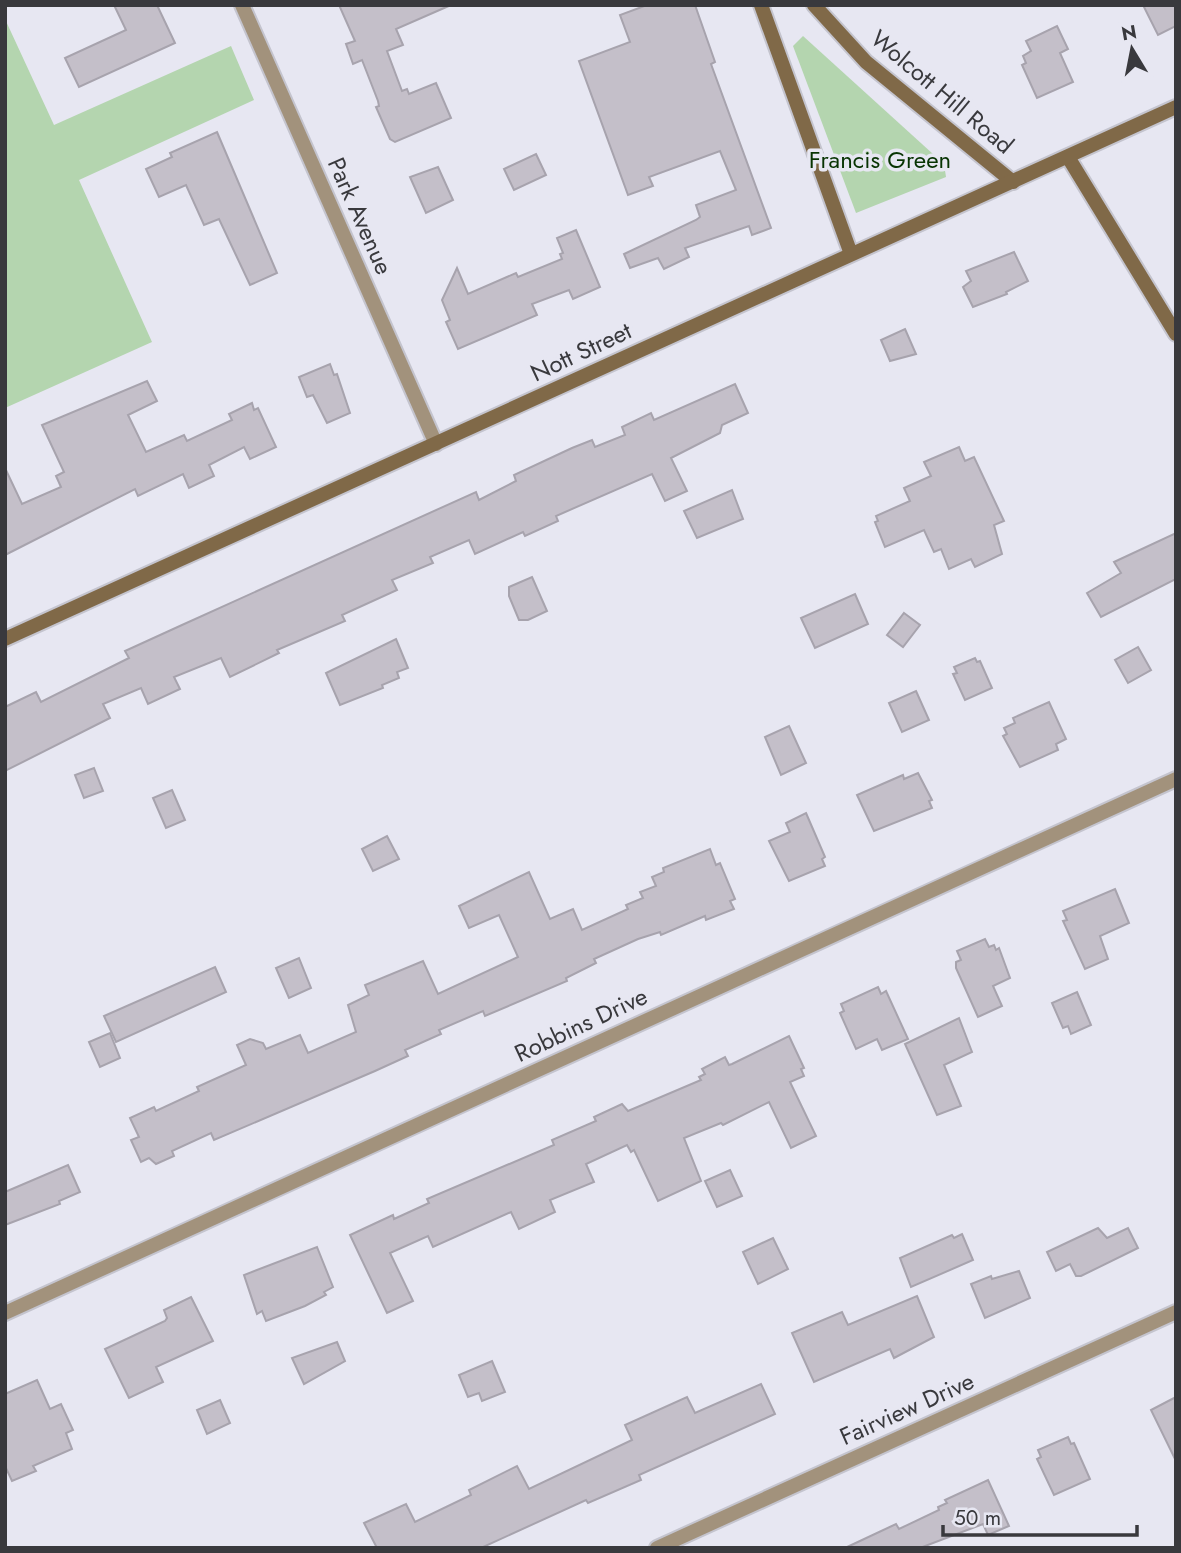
<svg xmlns="http://www.w3.org/2000/svg" width="1181" height="1553" viewBox="0 0 1181 1553" font-family="Jost,sans-serif">
  <rect width="100%" height="100%" fill="#e7e7f2"/>
  <g fill="#b4d5af">
    <path d="M5 19 54 125 231 46 254 100 79 180 152 342 5 408Z"/>
    <path d="M803 36 944 164 946 177 856 213 793 46Z"/>
  </g>
  <g fill="#c4bfc9" stroke="#a7a3ad" stroke-width="2">
    <path d="M114 5H157L175 43 79 87 65 58 126 30Z"/>
    <path d="M339 5H451L396 29 403 45 387 51 402 91 407 89 409 94 436 83 451 118 395 142 390 139 376 107 379 106 378 101 362 60 353 64 346 44 355 41Z"/>
    <path d="M647 5H695L715 62 711 64 771 228 752 235 749 226 685 248 689 257 664 269 658 258 630 268 624 254 696 220 700 217 696 205 736 190 720 151 649 177 653 186 628 195 579 61 630 42 620 15Z"/>
    <path d="M1143 5H1176V26L1158 35Z"/>
    <path d="M1057 26 1068 49 1060 53 1073 82 1037 98 1022 65 1026 63 1023 56 1031 51 1026 41Z"/>
    <path d="M217 132 277 273 250 285 219 219 204 225 186 185 159 197 146 169 172 157 170 153Z"/>
    <path d="M536 154 546 175 514 190 504 169Z"/>
    <path d="M438 167 453 200 426 213 410 177Z"/>
    <path d="M576 230 600 287 573 299 569 290 532 304 537 315 458 349 446 322 450 320 442 300 457 268 468 294 516 273 518 277 562 259 560 254 563 253 557 238Z"/>
    <path d="M1014 252 1028 281 1006 292 1007 294 973 307 963 287 971 281 966 271Z"/>
    <path d="M905 329 916 354 890 361 881 340Z"/>
    <path d="M330 364 334 375 337 374 350 413 327 423 313 395 307 397 299 377Z"/>
    <path d="M147 381 157 401 128 415 146 452 184 435 187 441 232 420 229 414 252 403 254 410 258 408 276 447 250 459 244 447 209 465 214 476 189 488 183 474 138 496 135 489 5 555V468L22 504 61 487 56 476 64 472 42 425Z"/>
    <path d="M735 384 748 413 722 425 720 433 671 458 687 491 665 501 652 474 556 516 558 521 525 536 523 532 475 554 469 540 430 557 433 563 392 580 397 590 342 615 345 621 277 650 279 653 230 677 221 658 174 677 180 689 148 704 141 688 103 704 110 718 5 771V707L36 692 41 702 129 658 125 651 182 625 476 492 479 500 516 481 514 475 572 448 592 440 595 447 625 435 622 427 651 413 654 420Z"/>
    <path d="M959 447 965 461 974 457 1004 521 994 525 1002 554 975 567 971 559 949 569 941 549 934 552 924 530 885 547 875 522 878 521 876 516 910 501 904 488 931 476 924 462Z"/>
    <path d="M732 490 743 519 697 538 684 511Z"/>
    <path d="M1176 533V579L1101 617 1087 593 1121 573 1114 562Z"/>
    <path d="M532 577 547 611 528 620H519L509 596V587Z"/>
    <path d="M855 594 868 624 815 648 801 618Z"/>
    <path d="M904 613 920 625 903 647 887 635Z"/>
    <path d="M396 639 408 668 397 672 399 678 382 685 383 688 340 705 326 673Z"/>
    <path d="M1138 647 1151 670 1128 683 1115 660Z"/>
    <path d="M975 658 977 662 980 661 992 688 965 700 953 674 957 673 954 667Z"/>
    <path d="M916 691 929 720 902 732 889 703Z"/>
    <path d="M1049 702 1066 739 1056 744 1058 750 1020 767 1003 736 1007 734 1004 728 1015 723 1013 718Z"/>
    <path d="M789 726 806 763 781 775 765 737Z"/>
    <path d="M94 768 103 791 84 798 75 775Z"/>
    <path d="M918 773 932 800 929 801 932 808 874 831 857 795 903 775 904 779Z"/>
    <path d="M172 790 185 820 166 828 153 798Z"/>
    <path d="M806 813 825 857 822 859 825 866 789 881 769 841 790 832 786 823Z"/>
    <path d="M387 836 399 859 373 871 362 849Z"/>
    <path d="M710 849 716 865 720 863 735 899 730 901 734 909 706 920 705 916 661 935 660 932 638 939 594 959 596 963 566 978 567 981 485 1016 483 1011 439 1030 441 1034 405 1050 408 1056 375 1071 214 1140 211 1133 172 1151 174 1156 156 1164 149 1158 141 1162 131 1140 139 1137 130 1118 154 1107 156 1111 199 1091 197 1087 246 1065 237 1045 250 1039 263 1043 266 1049 300 1035 308 1053 356 1032 348 1005 369 995 365 985 423 961 438 994 518 957 499 915 469 928 459 906 529 872 550 919 573 909 582 930 628 909 626 905 643 898 640 892 656 886 652 877 664 872 663 868Z"/>
    <path d="M1115 889 1129 923 1100 936 1108 959 1085 969 1063 921 1067 920 1063 911Z"/>
    <path d="M985 939 989 947 994 945 996 950 999 948 1010 978 993 986 1002 1006 978 1017 956 968V962L961 960 957 951Z"/>
    <path d="M299 958 311 988 289 998 276 968Z"/>
    <path d="M215 967 226 992 116 1042 104 1016Z"/>
    <path d="M878 987 881 994 886 991 908 1039 882 1050 877 1039 856 1049 840 1013 844 1011 841 1004Z"/>
    <path d="M1077 992 1091 1025 1071 1034 1068 1026 1063 1028 1052 1003Z"/>
    <path d="M959 1018 972 1052 944 1065 961 1106 937 1115 905 1044Z"/>
    <path d="M110 1033 120 1058 100 1067 89 1042Z"/>
    <path d="M789 1036 804 1068 801 1069 804 1076 790 1082 816 1136 791 1148 769 1102 723 1125 721 1123 684 1138 701 1181 658 1201 634 1150 631 1152 627 1145 586 1164 594 1182 550 1200 555 1212 519 1229 511 1212 433 1247 428 1236 390 1253 413 1301 387 1313 350 1235 393 1215 394 1219 429 1203 427 1199 554 1145 552 1140 596 1121 594 1117 622 1104 628 1111 701 1080 699 1077 705 1074 702 1069 725 1057 729 1065 732 1064Z"/>
    <path d="M68 1165 80 1192 59 1201 60 1204 5 1225V1192Z"/>
    <path d="M730 1170 742 1196 717 1207 705 1181Z"/>
    <path d="M1098 1228 1107 1238 1128 1228 1138 1248 1081 1276H1076L1070 1264 1056 1271 1047 1252Z"/>
    <path d="M962 1234 973 1260 911 1287 900 1258 952 1235 954 1238Z"/>
    <path d="M773 1238 788 1269 758 1284 743 1252Z"/>
    <path d="M317 1247 333 1287 324 1292 326 1295 305 1306 266 1321 262 1311 257 1314 244 1275Z"/>
    <path d="M1019 1271 1030 1298 985 1318 971 1284 991 1276 992 1279Z"/>
    <path d="M917 1296 934 1337 894 1358 890 1349 814 1382 792 1333 842 1312 848 1325Z"/>
    <path d="M191 1297 213 1341 156 1367 163 1382 129 1398 105 1349 165 1321 167 1318 164 1310Z"/>
    <path d="M337 1342 345 1361 304 1384 292 1358Z"/>
    <path d="M492 1361 505 1392 482 1401 479 1393 468 1397 459 1375Z"/>
    <path d="M37 1380 50 1409 61 1404 73 1430 66 1433 72 1449 33 1466 36 1471 12 1481 5 1466V1394Z"/>
    <path d="M761 1384 775 1414 639 1475 641 1480 588 1503 586 1500 481 1548H377L364 1523 406 1504 415 1522 471 1495 469 1490 517 1466 529 1489 632 1440 625 1425 687 1397 695 1413Z"/>
    <path d="M1176 1397V1461L1151 1410Z"/>
    <path d="M220 1400 230 1423 207 1434 197 1410Z"/>
    <path d="M1068 1437 1071 1444 1074 1443 1090 1479 1054 1495 1037 1459 1041 1457 1038 1450Z"/>
    <path d="M988 1480 1009 1526 988 1535 983 1524 920 1548H845L896 1524 899 1529 939 1510 938 1507 947 1503 945 1500Z"/>
  </g>
  <g fill="none" stroke-linecap="round" stroke-linejoin="round">
    <defs>
      <g id="street">
        <path d="M242 5 436 444"/>
        <path d="M5 1313 1176 779"/>
        <path d="M657 1548 1176 1312"/>
      </g>
      <g id="secondary">
        <path d="M761 5 851 254"/>
        <path d="M814 5 866 62 1013 182"/>
        <path d="M1068 157 1176 334"/>
        <path d="M5 639 1176 107"/>
      </g>
    </defs>
    <use href="#street" stroke="#c4c4ce" stroke-width="18"/>
    <use href="#secondary" stroke="#c4c4ce" stroke-width="18"/>
    <use href="#street" stroke="#a2927c" stroke-width="14"/>
    <use href="#secondary" stroke="#806948" stroke-width="14"/>
  </g>
  <g text-anchor="middle" stroke-width="7" stroke-linejoin="round" paint-order="stroke">
    <g font-size="24" fill="#39393d" stroke="#e7e7f2">
      <text transform="translate(942 92) rotate(40)" y="8">Wolcott Hill Road</text>
      <text transform="translate(360 216) rotate(66)" y="8">Park Avenue</text>
      <text transform="translate(581 352) rotate(-25)" y="8">Nott Street</text>
      <text transform="translate(581 1025) rotate(-25)" y="8">Robbins Drive</text>
      <text transform="translate(907 1409) rotate(-24)" y="8">Fairview Drive</text>
    </g>
    <g font-size="24" fill="#083403" stroke="#e7e7f2">
      <text x="880" y="168">Francis Green</text>
    </g>
  </g>
  <rect width="1181" height="1553" fill="none" stroke="#39393d" stroke-width="14"/>
  <g transform="translate(1132 49) rotate(350)" stroke="#e7e7f2" stroke-width="5" paint-order="stroke">
  <path d="M0-5L12 26L0 18L-12 26Z" fill="#39393d"/>
  <text y="-10" font-size="19" font-weight="bold" text-anchor="middle" fill="#39393d">N</text>
  </g>
  <path d="M943 1525v10h194v-10" fill="none" stroke="#39393d" stroke-width="3.5"/>
  <text x="954" y="1525" font-size="21" fill="#39393d" stroke="#e7e7f2" stroke-width="5" paint-order="stroke">50 m</text>
</svg>
